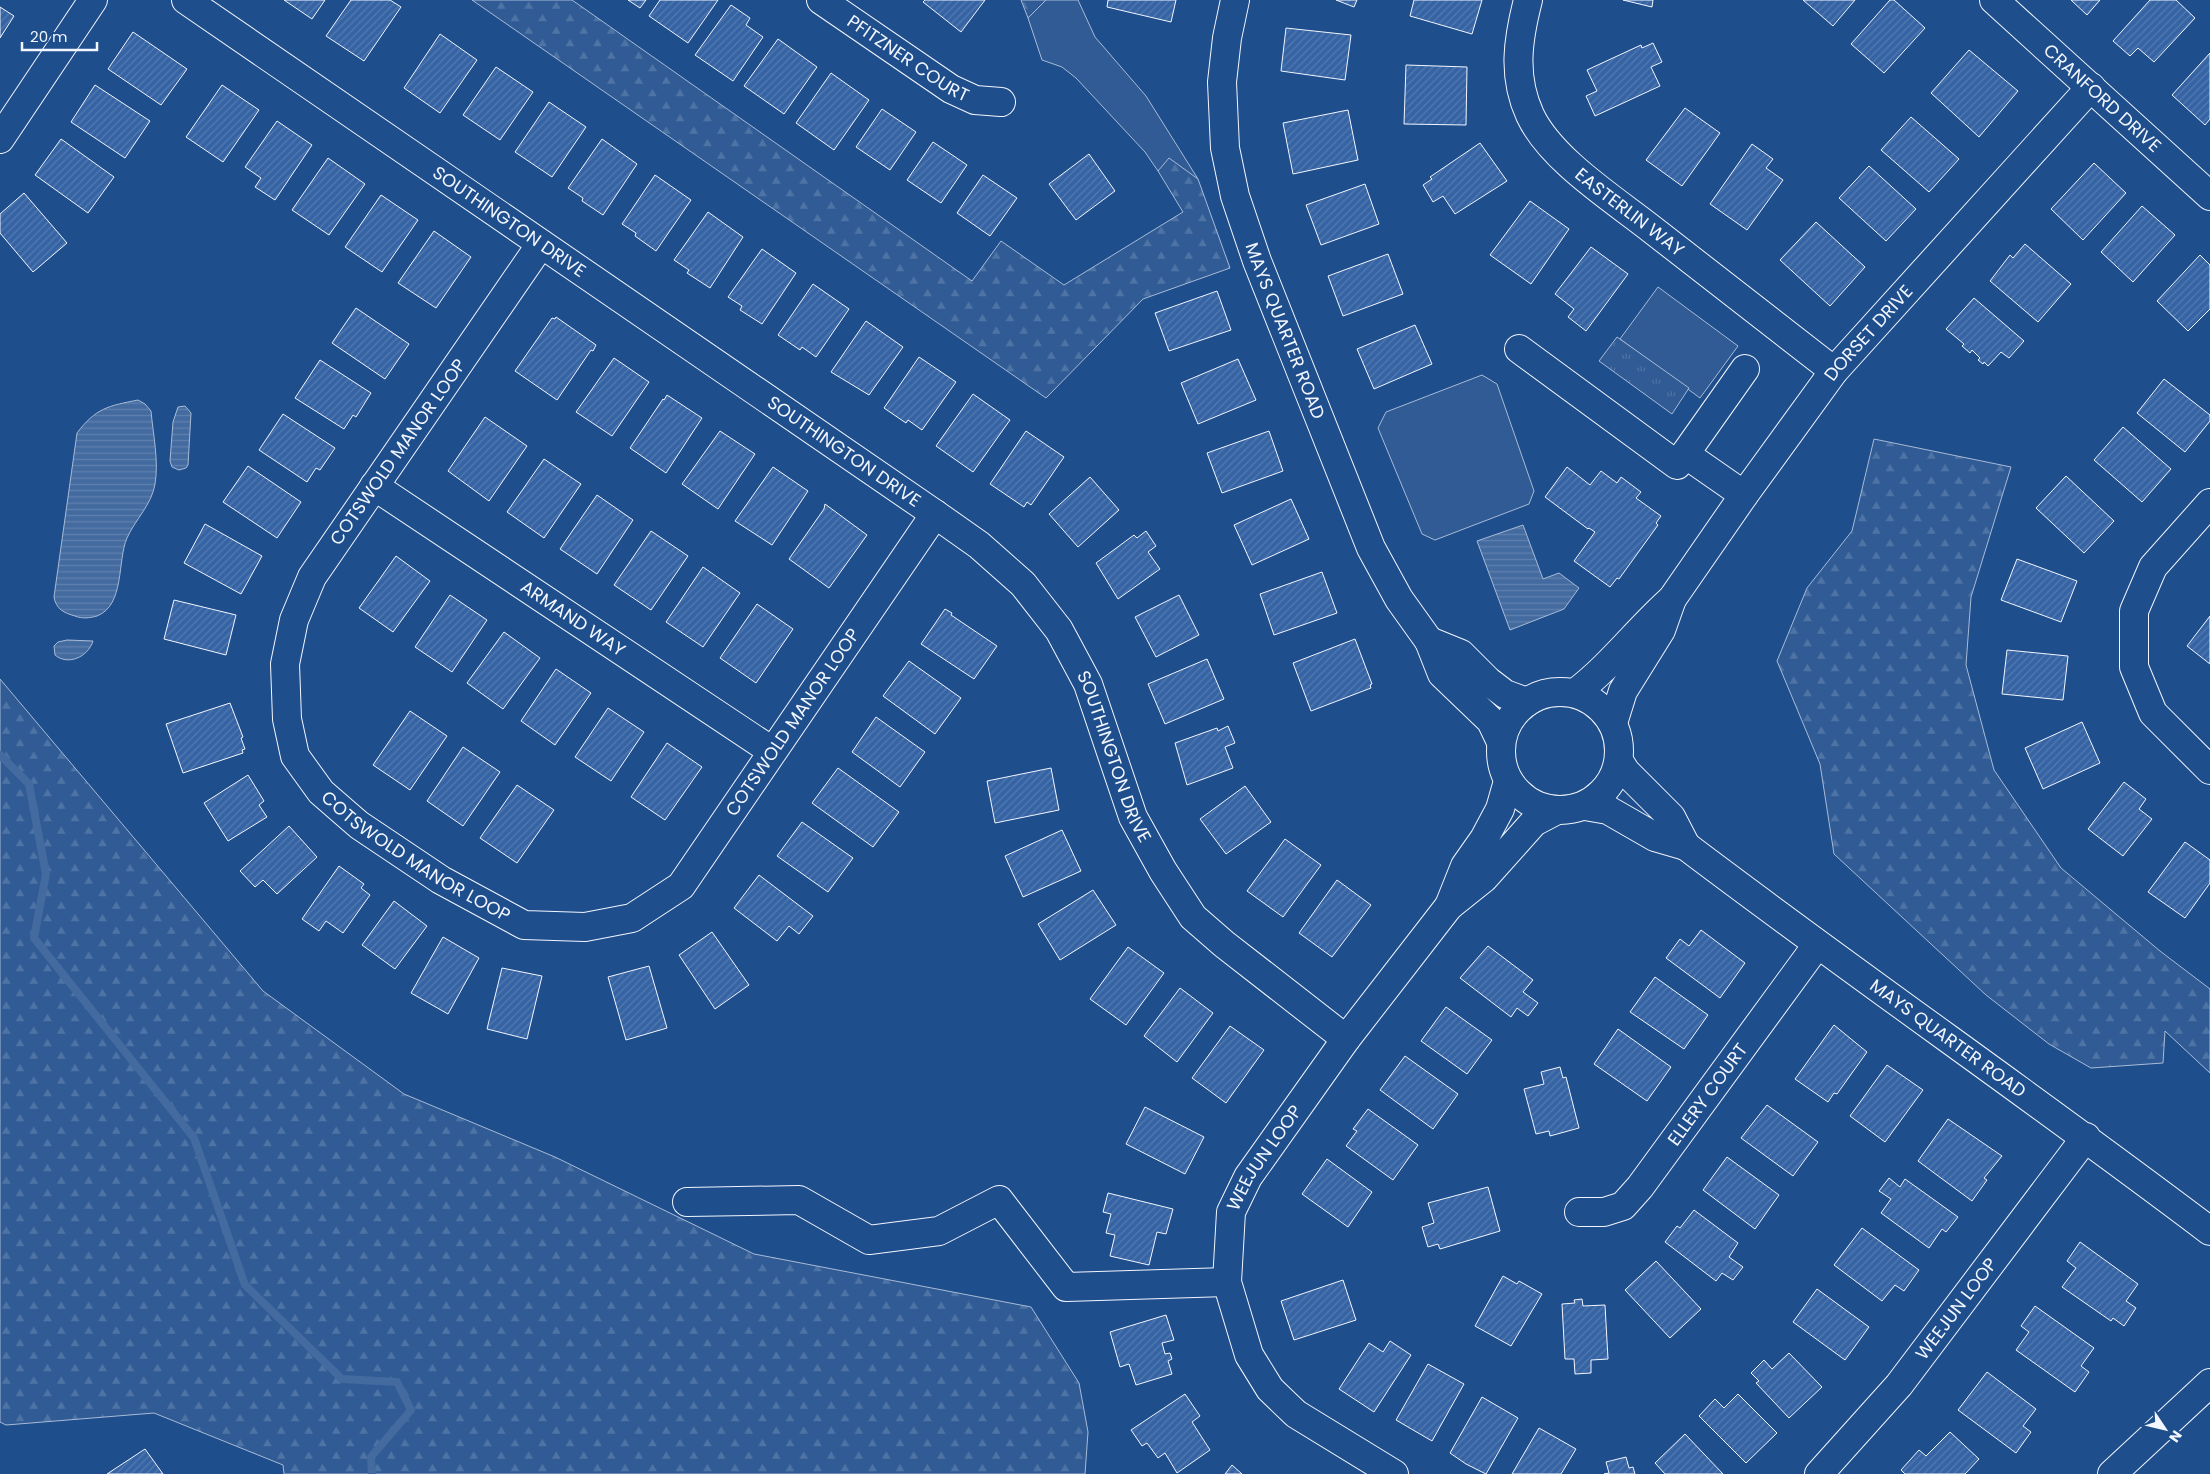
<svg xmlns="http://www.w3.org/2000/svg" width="2210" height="1474" viewBox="0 0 2210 1474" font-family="Poppins,sans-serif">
  <defs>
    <pattern id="forest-firs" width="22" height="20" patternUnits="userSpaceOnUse" patternTransform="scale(1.25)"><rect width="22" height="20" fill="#305b95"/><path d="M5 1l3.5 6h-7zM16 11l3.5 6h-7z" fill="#4e73a5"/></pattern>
    <pattern id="park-tufts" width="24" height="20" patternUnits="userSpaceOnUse" patternTransform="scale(1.25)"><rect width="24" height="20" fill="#305b95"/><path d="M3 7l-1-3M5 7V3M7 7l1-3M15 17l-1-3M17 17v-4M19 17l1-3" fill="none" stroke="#4e73a5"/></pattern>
    <pattern id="water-rules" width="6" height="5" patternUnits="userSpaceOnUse" patternTransform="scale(1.25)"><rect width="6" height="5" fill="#446ba0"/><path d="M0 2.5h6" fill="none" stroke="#5f81ae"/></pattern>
    <pattern id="building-hatch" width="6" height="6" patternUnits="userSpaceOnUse" patternTransform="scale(1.25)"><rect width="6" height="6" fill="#3563a3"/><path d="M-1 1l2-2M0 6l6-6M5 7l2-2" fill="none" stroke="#537ab1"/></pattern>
  </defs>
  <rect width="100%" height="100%" fill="#1f4e8c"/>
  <g fill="#305b95" stroke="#a8bbd7">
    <path d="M1046 0H1078L1095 37 1146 96 1198 179 1171 165 1158 171 1145 152 1076 78 1062 67 1042 60 1028 18Z"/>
    <path d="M1658 287 1738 346 1700 398 1620 339Z"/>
    <path d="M1482 375 1497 384 1534 491 1529 504 1435 540 1422 534 1378 428 1386 412Z"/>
  </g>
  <g fill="url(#forest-firs)" stroke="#a8bbd7">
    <path d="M472 0H572L972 281 1001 241 1064 285 1183 212 1158 171 1169 158 1198 179 1230 268 1143 299 1046 398Z"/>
    <path d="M1021 0H1046L1028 18Z"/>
    <path d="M1874 439 2011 467 1971 597 1966 665 1994 770 2061 868 2160 951 2210 989V1073L2165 1031 2163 1063 2091 1068 2049 1044 1986 995 1834 854 1820 764 1777 661 1807 588 1852 531Z"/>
    <path d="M0 679 263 991 404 1094 555 1157 754 1254 1031 1307 1079 1383 1088 1432 1085 1474H284L283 1465 154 1413 6 1425 0 1422Z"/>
  </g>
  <path fill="url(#park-tufts)" stroke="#a8bbd7" d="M1617 337 1689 388 1672 414 1599 361Z"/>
  <g fill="url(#water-rules)" stroke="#a8bbd7">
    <path d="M138 400 145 404 151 411C153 434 159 461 155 484 152 504 135 520 127 538 117 561 125 605 97 616 90 618 82 619 75 616 64 613 56 609 54 597L77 433C96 408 108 406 138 400Z"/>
    <path d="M185 406 191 413 188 465 186 468 179 470 172 467 170 461 173 422 178 407Z"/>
    <path d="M1523 525 1543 579 1559 573 1579 588 1564 609 1510 630 1477 541Z"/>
    <path d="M67 640 93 641C88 657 68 666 55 655L54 646 58 642Z"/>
  </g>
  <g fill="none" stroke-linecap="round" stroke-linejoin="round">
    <path stroke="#446ba0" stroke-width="8" d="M0 755 29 784 46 874 34 938 194 1138 245 1285 342 1379 397 1382 411 1410 371 1457 372 1474"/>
  </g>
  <g fill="url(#building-hatch)" stroke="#f2f6ff">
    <path d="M284 0H325L312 19Z"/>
    <path d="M351 0H390L401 7 364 61 326 36Z"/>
    <path d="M628 0H646L640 8Z"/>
    <path d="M660 0H718L688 43 649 16Z"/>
    <path d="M925 0H985L961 32 923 2Z"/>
    <path d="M1108 0H1176L1171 22 1107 7Z"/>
    <path d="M1336 0H1357L1354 7Z"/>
    <path d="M1414 0H1482L1472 34 1410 16Z"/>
    <path d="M1623 0H1653L1652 7Z"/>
    <path d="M1803 0H1855L1833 26Z"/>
    <path d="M1890 0H1894L1925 28 1884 73 1851 44Z"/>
    <path d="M2071 0H2100L2087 15Z"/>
    <path d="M2150 0H2176L2195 18 2154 62 2138 48 2130 56 2113 41Z"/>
    <path d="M731 5 750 18 746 25 763 37 733 81 695 55Z"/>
    <path d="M0 7 14 16 0 38Z"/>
    <path d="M1286 28 1351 35 1345 80 1281 71Z"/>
    <path d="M133 32 187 69 161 105 108 69Z"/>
    <path d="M440 34 477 60 440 113 404 88Z"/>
    <path d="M778 39 817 67 784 114 744 86Z"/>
    <path d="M1653 43 1662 62 1651 67 1660 86 1595 116 1586 96 1597 91 1587 70 1641 45 1642 48Z"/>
    <path d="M1969 50 2018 91 1979 137 1931 93Z"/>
    <path d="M2210 53V119L2205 125 2172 95Z"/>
    <path d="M1406 65 1467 67 1466 125 1404 124Z"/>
    <path d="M496 67 533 92 500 140 463 115Z"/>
    <path d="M831 73 869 100 834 150 796 123Z"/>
    <path d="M95 85 150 121 125 158 71 122Z"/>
    <path d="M222 85 259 110 223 162 186 137Z"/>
    <path d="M549 102 586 127 552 177 515 152Z"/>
    <path d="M1685 108 1720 133 1682 186 1646 160Z"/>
    <path d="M882 109 916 132 890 170 856 147Z"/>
    <path d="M1348 110 1358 160 1293 174 1283 123Z"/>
    <path d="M1911 117 1959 159 1929 192 1881 150Z"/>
    <path d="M277 121 312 145 275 200 255 187 261 178 245 167Z"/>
    <path d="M61 139 114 177 88 213 35 175Z"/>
    <path d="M602 139 637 164 603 215 582 201 583 198 568 188Z"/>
    <path d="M933 142 967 165 941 203 907 180Z"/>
    <path d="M1480 143 1507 181 1455 214 1443 196 1433 202 1423 185 1432 179 1430 177Z"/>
    <path d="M1752 144 1773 159 1766 168 1783 180 1747 230 1710 204Z"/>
    <path d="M1089 154 1115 191 1076 220 1049 184Z"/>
    <path d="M328 158 365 184 329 235 292 210Z"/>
    <path d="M2094 163 2126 193 2083 240 2051 209Z"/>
    <path d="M1869 166 1916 209 1886 241 1839 198Z"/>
    <path d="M655 175 691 200 656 251 635 236 636 233 622 224Z"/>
    <path d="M983 175 1017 198 990 236 957 213Z"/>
    <path d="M1365 184 1379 224 1321 245 1306 205Z"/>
    <path d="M24 193 67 243 33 272 0 233V214Z"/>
    <path d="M381 195 418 220 382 272 345 247Z"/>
    <path d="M1530 201 1569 229 1531 284 1490 255Z"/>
    <path d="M2142 206 2175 235 2133 282 2101 252Z"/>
    <path d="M708 212 743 237 710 288 687 273 689 270 674 260Z"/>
    <path d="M1816 222 1865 267 1830 306 1780 260Z"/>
    <path d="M434 231 471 257 436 308 398 283Z"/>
    <path d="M2025 244 2071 284 2038 322 1990 281 2010 255 2013 258Z"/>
    <path d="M1591 247 1628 274 1586 331 1568 317 1574 309 1555 294Z"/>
    <path d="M762 249 796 273 762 324 740 310 742 306 728 297Z"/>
    <path d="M1388 254 1403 294 1343 316 1328 276Z"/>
    <path d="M2200 255 2210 265V309L2188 331 2157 301Z"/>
    <path d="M813 284 849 309 816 357 802 347 800 350 778 335Z"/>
    <path d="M1217 291 1231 330 1169 351 1155 313Z"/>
    <path d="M1974 298 2024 341 2009 358 2001 352 1988 366 1984 362 1983 364 1978 360 1980 358 1972 350 1970 353 1962 346 1964 344 1946 329Z"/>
    <path d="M356 308 409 344 385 379 332 343Z"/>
    <path d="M556 317 596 345 593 351 591 350 557 400 515 371 552 318 555 319Z"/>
    <path d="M866 321 903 347 869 395 831 372Z"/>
    <path d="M1415 325 1432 364 1374 389 1357 349Z"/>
    <path d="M919 357 956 382 922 430 908 420 906 423 884 408Z"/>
    <path d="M614 358 649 382 612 436 576 412Z"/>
    <path d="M1238 359 1256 400 1198 424 1181 383Z"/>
    <path d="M320 360 371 393 356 417 353 415 344 429 295 398Z"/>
    <path d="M2164 379 2210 415V421L2185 452 2137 413Z"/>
    <path d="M973 394 1010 420 973 472 936 446Z"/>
    <path d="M667 395 702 418 666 473 630 448 663 399 664 400Z"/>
    <path d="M283 414 335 448 320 470 316 468 307 482 259 450Z"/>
    <path d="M485 417 527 446 489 501 448 471Z"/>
    <path d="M2123 427 2171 469 2142 502 2094 460Z"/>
    <path d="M720 431 755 454 718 509 682 484Z"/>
    <path d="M1026 431 1064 457 1031 505 1027 502 1024 507 990 484Z"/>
    <path d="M1269 431 1283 471 1222 493 1207 453Z"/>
    <path d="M544 459 581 484 544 538 507 512Z"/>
    <path d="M248 466 301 502 277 538 223 502Z"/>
    <path d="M773 467 808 491 772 545 735 521Z"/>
    <path d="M1567 467 1590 485 1601 471 1617 483 1621 477 1641 492 1636 498 1661 516 1656 523 1658 525 1619 579 1617 578 1610 587 1574 561 1595 532 1589 528 1588 529 1545 497Z"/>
    <path d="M2066 476 2114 521 2084 553 2036 508Z"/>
    <path d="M1090 477 1119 510 1078 547 1049 514Z"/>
    <path d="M597 495 633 520 597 574 560 549Z"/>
    <path d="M1291 499 1309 539 1252 565 1234 525Z"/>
    <path d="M825 504 867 535 829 588 789 559 824 509Z"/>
    <path d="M205 524 262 556 241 594 184 563Z"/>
    <path d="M651 531 688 556 651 610 614 585Z"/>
    <path d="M1146 531 1156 546 1148 552 1160 569 1118 599 1096 563 1134 535 1137 538Z"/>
    <path d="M396 556 430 581 393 632 359 608Z"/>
    <path d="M2017 559 2077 581 2061 622 2001 600Z"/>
    <path d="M703 567 740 593 703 647 666 622Z"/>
    <path d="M1322 572 1337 613 1274 635 1260 594Z"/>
    <path d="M450 595 487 620 452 672 415 647Z"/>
    <path d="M1179 595 1199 635 1156 657 1135 617Z"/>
    <path d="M174 600 236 615 226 655 164 639Z"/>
    <path d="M757 604 793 629 756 683 720 658Z"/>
    <path d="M945 609 952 613 951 615 997 646 974 679 921 644Z"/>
    <path d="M2210 616V664L2187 646Z"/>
    <path d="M504 632 540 658 503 709 467 683Z"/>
    <path d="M1355 639 1372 684 1370 685 1371 688 1311 711 1293 663Z"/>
    <path d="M2007 650 2068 656 2063 700 2002 694Z"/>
    <path d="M1207 659 1224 699 1165 724 1148 684Z"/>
    <path d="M909 661 961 698 935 734 883 696Z"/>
    <path d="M556 669 591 693 555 745 521 721Z"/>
    <path d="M230 703 243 737 241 738 245 749 242 750 243 753 183 773 166 724Z"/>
    <path d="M608 708 644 732 611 781 575 757Z"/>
    <path d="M410 711 447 736 410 790 373 765Z"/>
    <path d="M876 717 925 752 900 787 852 752Z"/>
    <path d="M2082 722 2100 763 2043 789 2025 748Z"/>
    <path d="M1228 726 1235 743 1225 747 1233 768 1187 785 1175 743 1217 728 1218 731Z"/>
    <path d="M667 743 702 767 665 820 631 797Z"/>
    <path d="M463 747 500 772 463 826 427 801Z"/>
    <path d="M838 768 899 812 873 847 812 803Z"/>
    <path d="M1051 768 1059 810 995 823 987 781Z"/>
    <path d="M248 775 264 801 259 805 267 817 228 841 204 803Z"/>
    <path d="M2124 782 2146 799 2139 809 2152 819 2123 856 2088 829Z"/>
    <path d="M517 785 554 810 517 863 480 838Z"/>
    <path d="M1245 786 1271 822 1226 854 1200 819Z"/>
    <path d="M802 822 853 858 828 892 777 856Z"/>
    <path d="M289 826 317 857 277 894 263 880 255 887 240 871Z"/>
    <path d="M1062 830 1081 871 1023 897 1005 856Z"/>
    <path d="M1285 839 1321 865 1283 917 1247 891Z"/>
    <path d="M2185 842 2210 860V883L2185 918 2148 892Z"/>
    <path d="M339 866 364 884 361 888 370 895 343 933 326 921 319 931 302 919Z"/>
    <path d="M759 875 813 916 799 934 789 926 777 941 734 908Z"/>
    <path d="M1337 880 1371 905 1332 957 1299 933Z"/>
    <path d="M1093 890 1116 925 1060 960 1038 924Z"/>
    <path d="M394 901 427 926 395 969 362 945Z"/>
    <path d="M1701 930 1745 963 1720 998 1666 958 1680 939 1689 946Z"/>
    <path d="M712 932 749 985 715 1009 679 955Z"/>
    <path d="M443 937 479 958 448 1014 411 993Z"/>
    <path d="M1488 946 1533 980 1523 992 1538 1003 1528 1016 1517 1008 1511 1017 1460 978Z"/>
    <path d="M1128 947 1164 973 1126 1025 1090 999Z"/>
    <path d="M649 966 667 1028 626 1040 608 977Z"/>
    <path d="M502 968 542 976 527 1039 487 1029Z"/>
    <path d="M1655 977 1708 1015 1684 1049 1630 1012Z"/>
    <path d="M1180 988 1213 1013 1177 1062 1144 1036Z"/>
    <path d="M1446 1007 1492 1040 1467 1074 1421 1041Z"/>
    <path d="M1834 1025 1867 1052 1837 1094 1834 1093 1828 1102 1795 1079Z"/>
    <path d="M1230 1026 1264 1050 1226 1103 1192 1078Z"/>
    <path d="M1618 1029 1671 1067 1647 1101 1594 1064Z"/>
    <path d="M1405 1056 1458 1094 1433 1129 1380 1090Z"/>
    <path d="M1887 1065 1923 1090 1885 1142 1850 1116Z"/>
    <path d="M1560 1067 1563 1078 1566 1077 1579 1128 1550 1136 1549 1131 1536 1134 1524 1089 1544 1084 1541 1072Z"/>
    <path d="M1767 1105 1818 1142 1793 1176 1741 1138Z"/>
    <path d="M1145 1107 1204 1137 1185 1174 1126 1144Z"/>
    <path d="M1368 1109 1418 1145 1393 1180 1346 1146 1357 1131 1353 1129Z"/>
    <path d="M1948 1119 2002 1156 1984 1178 1987 1180 1972 1201 1918 1161Z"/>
    <path d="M1727 1157 1779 1195 1755 1229 1703 1190Z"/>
    <path d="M1327 1159 1372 1192 1348 1227 1302 1194Z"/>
    <path d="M1889 1178 1900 1187 1905 1179 1958 1217 1946 1232 1942 1229 1929 1248 1881 1213 1891 1199 1879 1191Z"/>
    <path d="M1488 1187 1500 1231 1440 1249 1438 1244 1428 1247 1422 1227 1434 1223 1428 1203Z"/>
    <path d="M1108 1193 1173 1209 1166 1234 1157 1232 1149 1265 1110 1256 1115 1235 1106 1233 1111 1214 1103 1212Z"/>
    <path d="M1694 1210 1738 1243 1729 1257 1743 1267 1733 1280 1722 1273 1716 1281 1665 1242 1677 1226 1680 1228Z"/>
    <path d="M1862 1228 1919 1270 1904 1291 1895 1285 1882 1301 1834 1265Z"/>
    <path d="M2080 1242 2138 1284 2126 1301 2136 1308 2124 1326 2113 1318 2111 1321 2062 1287 2076 1268 2067 1261Z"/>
    <path d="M1656 1261 1701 1309 1670 1338 1625 1290Z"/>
    <path d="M1503 1276 1517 1284 1519 1281 1542 1294 1511 1346 1475 1326Z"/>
    <path d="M1343 1280 1356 1320 1294 1340 1281 1301Z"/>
    <path d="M1817 1289 1869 1327 1845 1360 1793 1322Z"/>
    <path d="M1582 1299 1583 1306 1605 1305 1608 1359 1591 1360V1373L1575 1374 1574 1359H1565L1562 1304 1575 1303 1574 1300Z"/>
    <path d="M2035 1306 2094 1348 2081 1366 2089 1372 2075 1392 2016 1350 2029 1332 2021 1326Z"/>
    <path d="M1166 1315 1174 1340 1162 1343 1165 1354 1170 1353 1172 1359 1168 1361 1172 1374 1136 1385 1129 1364 1120 1367 1110 1332Z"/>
    <path d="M1390 1341 1411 1355 1374 1412 1339 1389 1369 1343 1383 1352Z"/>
    <path d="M1789 1353 1822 1387 1789 1418 1756 1383 1759 1381 1751 1373 1764 1360 1772 1369Z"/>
    <path d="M1428 1364 1464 1384 1432 1441 1396 1420Z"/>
    <path d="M1987 1372 2036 1409 2023 1426 2031 1432 2016 1453 1958 1410Z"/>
    <path d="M1185 1394 1200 1416 1192 1422 1210 1450 1177 1473 1165 1453 1158 1458 1147 1443 1142 1446 1131 1430Z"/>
    <path d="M1738 1394 1777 1433 1746 1463 1699 1416 1715 1399 1724 1408Z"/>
    <path d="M1482 1397 1518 1418 1486 1474 1466 1464 1450 1453Z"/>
    <path d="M1539 1428 1576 1449 1561 1474H1512Z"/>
    <path d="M1950 1432 1979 1459 1965 1474H1905L1901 1470 1919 1450 1926 1456Z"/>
    <path d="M1685 1434 1723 1474H1665L1655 1463Z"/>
    <path d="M145 1449 163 1474H107Z"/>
    <path d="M1626 1457 1629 1468 1633 1467 1635 1474H1604L1609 1473 1606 1462Z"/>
    <path d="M1232 1465 1242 1474H1225Z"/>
  </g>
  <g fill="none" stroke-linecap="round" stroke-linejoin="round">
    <defs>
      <g id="minor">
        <path id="s1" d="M186 0 935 514 979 545 1023 584 1059 630 1088 684 1133 817 1163 871 1193 917 1224 944 1346 1039"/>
        <path id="s2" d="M821 0 951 89 975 100 1001 102"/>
        <path id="s3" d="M1235 0 1227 38 1222 82 1225 148 1235 196 1257 261 1371 548 1399 599 1429 641"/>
        <path id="s4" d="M1528 0C1518 39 1512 76 1530 115 1551 160 1615 200 1654 231 1714 277 1774 324 1834 371"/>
        <path id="s5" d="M1994 0 2210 196"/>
        <path d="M0 139 93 0"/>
        <path id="s6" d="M541 244 312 577 294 620 285 664 287 719 295 756 321 792 359 825 441 880 524 925 585 927 632 918 681 886 935 514"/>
        <path d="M1519 349 1677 465 1685 454 1744 495"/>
        <path d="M1685 454 1745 369"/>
        <path id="s7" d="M374 486 772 751"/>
        <path d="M2210 503 2153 567 2134 611V667L2153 713 2210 770"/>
        <path id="s8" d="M1672 599 1744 495 1834 371 2091 87"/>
        <circle cx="1560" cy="751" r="59"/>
        <path d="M1575 693C1611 666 1638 629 1672 599L1661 630 1623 691 1613 723"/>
        <path d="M1501 742 1491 721 1442 674 1429 641 1461 654 1488 681 1505 694 1527 702"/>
        <path d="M1508 781 1500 809 1484 839 1465 866 1449 906 1484 878 1534 822 1555 811"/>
        <path d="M1585 806 1608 810 1655 837 1686 846 1671 817 1626 772 1619 761"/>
        <path id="s9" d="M1686 846C1859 977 2037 1100 2210 1231"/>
        <path d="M687 1202 799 1200 869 1240 939 1231 999 1200 1066 1287 1227 1282"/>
        <path id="s10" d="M1579 1212H1604L1623 1206 1640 1187 1817 945"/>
        <path id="s11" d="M1394 1474 1296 1414 1270 1389 1249 1355 1227 1282 1231 1212 1248 1177 1346 1039 1449 906"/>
        <path id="s12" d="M1819 1474 1899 1385 2086 1137"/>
        <path d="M2112 1474 2210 1383"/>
      </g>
    </defs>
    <use href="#minor" stroke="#f2f6ff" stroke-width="30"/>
    <use href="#minor" stroke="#1f4e8c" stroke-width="28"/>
  </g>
  <g text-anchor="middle" stroke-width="4" stroke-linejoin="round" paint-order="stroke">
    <g font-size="18" fill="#f2f6ff" stroke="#1f4e8c">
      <text dy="6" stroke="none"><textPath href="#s2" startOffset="105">PFITZNER COURT</textPath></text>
      <text dy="6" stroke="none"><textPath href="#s5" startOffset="146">CRANFORD DRIVE</textPath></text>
      <text dy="6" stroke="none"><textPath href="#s4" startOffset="258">EASTERLIN WAY</textPath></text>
      <text dy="6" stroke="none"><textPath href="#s1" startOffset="392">SOUTHINGTON DRIVE</textPath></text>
      <text dy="6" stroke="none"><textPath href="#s3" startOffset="342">MAYS QUARTER ROAD</textPath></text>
      <text dy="6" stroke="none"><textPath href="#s8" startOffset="331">DORSET DRIVE</textPath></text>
      <text dy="6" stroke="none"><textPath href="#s1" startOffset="798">SOUTHINGTON DRIVE</textPath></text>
      <text transform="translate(398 452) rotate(-55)" y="6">COTSWOLD MANOR LOOP</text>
      <text dy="6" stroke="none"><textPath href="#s7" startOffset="239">ARMAND WAY</textPath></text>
      <text dy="6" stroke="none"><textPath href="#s6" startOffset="1242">COTSWOLD MANOR LOOP</textPath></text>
      <text dy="6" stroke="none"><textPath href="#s1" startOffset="1218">SOUTHINGTON DRIVE</textPath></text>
      <text dy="6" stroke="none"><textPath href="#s6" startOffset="748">COTSWOLD MANOR LOOP</textPath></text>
      <text dy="6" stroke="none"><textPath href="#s9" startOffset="325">MAYS QUARTER ROAD</textPath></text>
      <text dy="6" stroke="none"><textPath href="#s10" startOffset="185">ELLERY COURT</textPath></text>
      <text dy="6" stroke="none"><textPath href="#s11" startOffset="401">WEEJUN LOOP</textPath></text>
      <text dy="6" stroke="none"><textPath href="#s12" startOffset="215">WEEJUN LOOP</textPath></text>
    </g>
  </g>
  <g transform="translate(2165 1429) rotate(125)" stroke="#1f4e8c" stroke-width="4" paint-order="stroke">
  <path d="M0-4L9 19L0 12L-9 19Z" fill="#f2f6ff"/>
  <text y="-8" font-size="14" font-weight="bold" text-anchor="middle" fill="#f2f6ff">N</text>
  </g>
  <path d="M22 42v8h75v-8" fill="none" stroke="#f2f6ff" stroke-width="2.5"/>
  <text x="30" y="42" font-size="15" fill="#f2f6ff" stroke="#1f4e8c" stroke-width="4" paint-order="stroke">20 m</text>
</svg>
